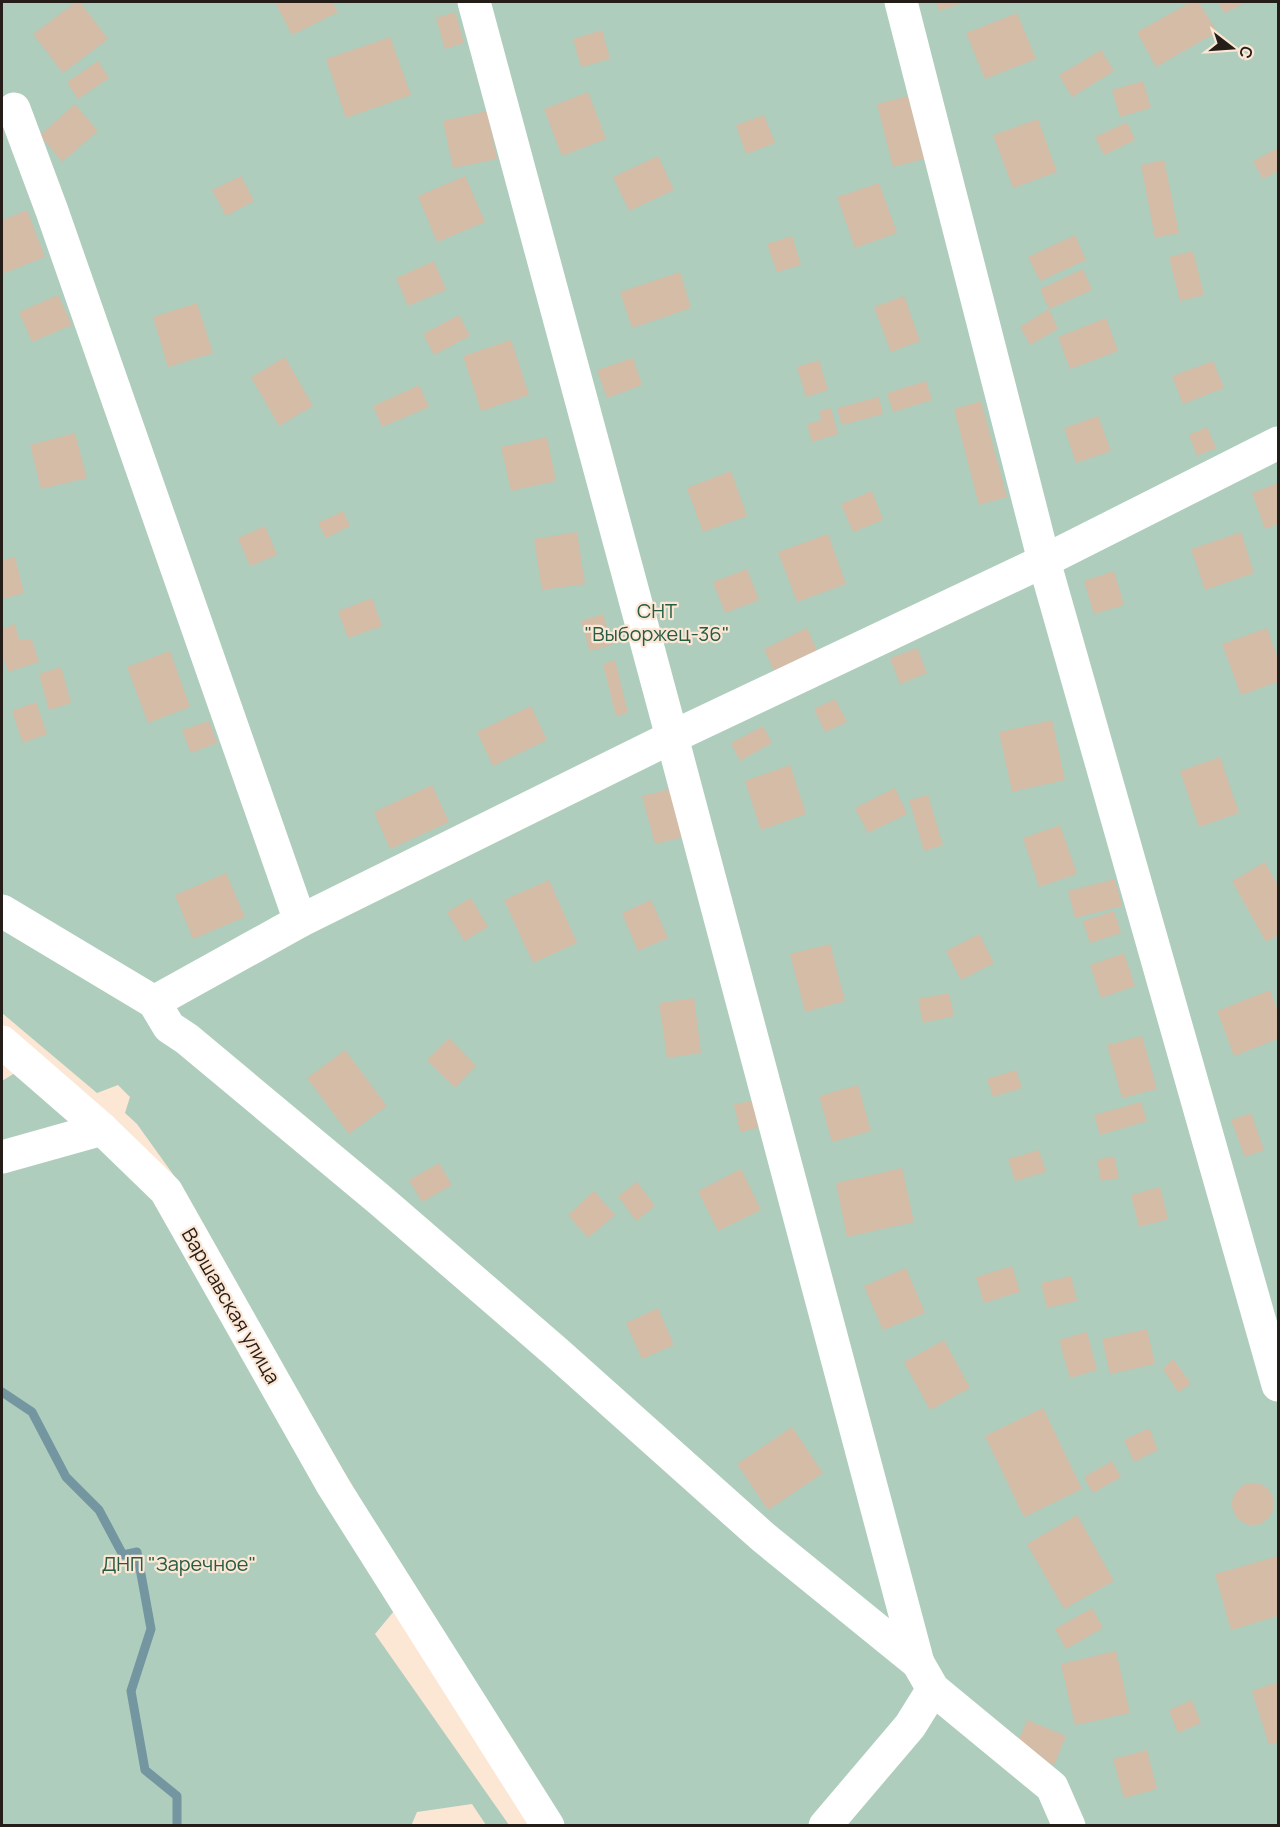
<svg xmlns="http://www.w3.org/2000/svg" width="1280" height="1827" viewBox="0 0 1280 1827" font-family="Manrope,sans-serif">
  <rect width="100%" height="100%" fill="#fce6d4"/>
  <g fill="#aecdbd">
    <path d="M2 2H1278V1825H561L427 1612 227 1273 175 1177 137 1124 125 1113 130 1097 118 1085 97 1093 2 1013Z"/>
    <path d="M28 1065 119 1145 404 1599 375 1634 509 1825H486L472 1804 417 1812 411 1826H2V1081Z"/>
  </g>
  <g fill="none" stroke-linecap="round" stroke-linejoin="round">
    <path stroke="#7396a0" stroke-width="9" d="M2 1392 32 1412 66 1477 99 1510 123 1555 137 1552 151 1629 131 1691 145 1770 177 1796V1826"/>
  </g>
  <g fill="#d4bca6">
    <path d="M76 2H80L108 39 63 73 33 34Z"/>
    <path d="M275 2H332L338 12 292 35Z"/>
    <path d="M936 2H965L939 11Z"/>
    <path d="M1191 2H1199L1217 32 1156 67 1137 32Z"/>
    <path d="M1218 2H1247L1224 13Z"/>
    <path d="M455 12 464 43 445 49 436 18Z"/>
    <path d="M1017 13 1036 59 985 79 966 33Z"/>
    <path d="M602 30 610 59 581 67 573 39Z"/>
    <path d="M390 37 411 95 346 118 326 59Z"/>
    <path d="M1101 50 1114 71 1072 97 1059 75Z"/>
    <path d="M98 61 109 78 78 99 67 82Z"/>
    <path d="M1143 81 1151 108 1120 117 1112 90Z"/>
    <path d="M588 92 606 139 562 156 544 109Z"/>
    <path d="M908 96 924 159 893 167 877 104Z"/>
    <path d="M75 104 98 131 62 162 40 135Z"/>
    <path d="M487 111 497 159 453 168 443 121Z"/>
    <path d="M764 115 775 143 746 154 736 125Z"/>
    <path d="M1038 119 1057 172 1013 188 993 135Z"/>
    <path d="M1127 122 1135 140 1104 155 1095 137Z"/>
    <path d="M1278 148V171L1263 179 1253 161Z"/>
    <path d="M658 156 674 190 629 211 613 177Z"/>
    <path d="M1164 160 1179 233 1155 238 1141 165Z"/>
    <path d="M241 176 254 201 226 216 212 190Z"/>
    <path d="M465 176 485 222 437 242 418 196Z"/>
    <path d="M879 183 897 233 855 248 837 197Z"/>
    <path d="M27 210 45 257 2 274V220Z"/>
    <path d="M1075 235 1086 260 1040 281 1028 257Z"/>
    <path d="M792 236 801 265 777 272 767 244Z"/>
    <path d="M1193 251 1204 295 1180 301 1169 257Z"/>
    <path d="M434 261 446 290 408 306 396 278Z"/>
    <path d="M1083 269 1092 290 1049 309 1058 329 1030 345 1020 327 1049 309 1040 289Z"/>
    <path d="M680 272 691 308 632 328 620 292Z"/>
    <path d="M58 295 72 325 32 342 19 312Z"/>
    <path d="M904 296 920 341 891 352 874 307Z"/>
    <path d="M197 303 213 353 168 367 153 317Z"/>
    <path d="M459 315 470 336 434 355 423 334Z"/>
    <path d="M1106 318 1118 351 1070 369 1058 337Z"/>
    <path d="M511 340 529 395 481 411 463 356Z"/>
    <path d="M285 357 313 406 279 426 251 377Z"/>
    <path d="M633 358 642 385 607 398 597 370Z"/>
    <path d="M819 360 828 390 806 397 797 367Z"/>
    <path d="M1213 361 1224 388 1183 404 1172 376Z"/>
    <path d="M926 381 932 400 893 412 887 393Z"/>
    <path d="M419 385 429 407 382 427 373 406Z"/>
    <path d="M879 397 883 414 842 425 837 408Z"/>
    <path d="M981 401 1007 497 979 505 954 409Z"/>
    <path d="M831 408 838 434 812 442 807 424 821 420 819 411Z"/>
    <path d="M1098 416 1111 451 1076 463 1064 428Z"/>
    <path d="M1207 427 1216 448 1197 456 1189 435Z"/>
    <path d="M75 433 87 478 41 489 30 445Z"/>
    <path d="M547 437 556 481 511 491 501 447Z"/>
    <path d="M731 471 747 516 703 532 687 488Z"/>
    <path d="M1278 483V524L1265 529 1252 493Z"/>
    <path d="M872 491 883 520 853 532 841 504Z"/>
    <path d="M343 511 350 526 326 538 318 523Z"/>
    <path d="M265 526 277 555 250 566 238 538Z"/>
    <path d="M577 532 585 584 542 590 534 539Z"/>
    <path d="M1241 532 1254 573 1205 590 1191 549Z"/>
    <path d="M828 534 846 584 797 602 778 552Z"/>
    <path d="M15 557 24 593 2 599V560Z"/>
    <path d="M747 569 759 600 725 613 713 582Z"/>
    <path d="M1114 571 1124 605 1094 614 1084 581Z"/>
    <path d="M372 598 382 626 348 638 338 611Z"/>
    <path d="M603 614 612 645 590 651 581 621Z"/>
    <path d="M15 624 19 640H32L39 662 8 672 2 653V629Z"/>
    <path d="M807 628 818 653 775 673 764 649Z"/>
    <path d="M1267 628 1278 659V682L1241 695 1222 644Z"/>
    <path d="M917 648 927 673 900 684 890 658Z"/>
    <path d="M170 651 190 707 148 723 127 667Z"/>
    <path d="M615 660 628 713 616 716 603 664Z"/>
    <path d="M61 667 71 703 49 710 39 674Z"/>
    <path d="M835 699 847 722 825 732 814 709Z"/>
    <path d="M36 702 47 734 23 743 12 711Z"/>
    <path d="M531 706 547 740 493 766 477 732Z"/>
    <path d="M1052 720 1065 780 1012 792 999 732Z"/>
    <path d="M209 721 217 743 191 753 182 730Z"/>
    <path d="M763 726 772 743 740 761 731 743Z"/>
    <path d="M1220 757 1239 813 1199 827 1180 771Z"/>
    <path d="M790 765 806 814 761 830 745 781Z"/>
    <path d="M432 785 449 822 390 849 374 812Z"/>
    <path d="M895 788 907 814 868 833 855 808Z"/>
    <path d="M670 789 683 837 655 844 642 796Z"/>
    <path d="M928 795 943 845 924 851 909 800Z"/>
    <path d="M1060 825 1077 874 1039 887 1023 838Z"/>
    <path d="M1265 862 1278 886V935L1266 942 1232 881Z"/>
    <path d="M226 873 245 917 193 939 175 895Z"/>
    <path d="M1115 879 1122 906 1075 918 1068 891Z"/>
    <path d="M549 880 577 943 533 963 504 900Z"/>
    <path d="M471 898 488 927 464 941 447 912Z"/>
    <path d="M651 900 668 938 638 951 622 913Z"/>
    <path d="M1114 911 1121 933 1090 943 1083 921Z"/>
    <path d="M979 934 994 963 961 980 946 951Z"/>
    <path d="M830 944 845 1001 805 1012 790 954Z"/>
    <path d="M1124 953 1135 986 1101 998 1090 965Z"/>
    <path d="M1270 990 1278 1011V1039L1234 1056 1217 1011Z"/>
    <path d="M949 993 954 1016 923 1023 918 999Z"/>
    <path d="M694 998 701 1053 667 1058 659 1003Z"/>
    <path d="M1142 1036 1157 1089 1122 1098 1107 1045Z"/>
    <path d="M449 1038 476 1066 455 1088 427 1060Z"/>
    <path d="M345 1050 387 1106 349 1134 307 1078Z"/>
    <path d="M1016 1070 1022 1088 993 1097 987 1079Z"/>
    <path d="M858 1085 871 1131 832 1142 819 1096Z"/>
    <path d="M753 1101 758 1128 740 1132 734 1104Z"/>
    <path d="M1141 1102 1147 1121 1100 1135 1094 1115Z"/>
    <path d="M1251 1113 1264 1150 1245 1157 1231 1120Z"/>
    <path d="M1039 1150 1046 1172 1015 1181 1008 1159Z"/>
    <path d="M1114 1156 1119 1178 1101 1181 1097 1160Z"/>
    <path d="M439 1163 452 1185 422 1202 409 1180Z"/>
    <path d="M902 1168 914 1222 847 1237 836 1183Z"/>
    <path d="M741 1169 761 1210 718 1231 698 1191Z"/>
    <path d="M637 1182 655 1206 636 1221 618 1196Z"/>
    <path d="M1160 1187 1168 1219 1139 1227 1131 1195Z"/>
    <path d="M594 1191 615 1215 588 1238 568 1215Z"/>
    <path d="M1012 1266 1020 1292 984 1303 976 1277Z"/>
    <path d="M906 1268 925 1313 883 1330 864 1286Z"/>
    <path d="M1071 1276 1077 1301 1047 1308 1041 1283Z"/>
    <path d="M658 1308 674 1345 642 1359 626 1323Z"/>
    <path d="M1147 1329 1155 1364 1110 1374 1102 1339Z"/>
    <path d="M1087 1332 1097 1370 1070 1378 1059 1340Z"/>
    <path d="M944 1340 970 1388 930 1410 904 1362Z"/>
    <path d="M1173 1359 1191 1384 1178 1392 1163 1369Z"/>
    <path d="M1043 1408 1082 1489 1024 1517 985 1436Z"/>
    <path d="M792 1427 823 1473 768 1510 737 1464Z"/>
    <path d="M1149 1428 1158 1450 1134 1462 1124 1440Z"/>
    <path d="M1112 1461 1121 1477 1093 1493 1084 1477Z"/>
    <circle cx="1253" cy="1504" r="21"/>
    <path d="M1077 1515 1114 1581 1064 1609 1027 1544Z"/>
    <path d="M1278 1556V1616L1231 1630 1215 1574Z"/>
    <path d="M1092 1608 1103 1628 1066 1649 1055 1629Z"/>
    <path d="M1116 1651 1130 1713 1075 1725 1061 1664Z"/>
    <path d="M1278 1682V1742L1269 1745 1252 1691Z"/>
    <path d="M1192 1700 1201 1723 1178 1733 1169 1710Z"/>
    <path d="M1027 1720 1066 1736 1054 1765 1015 1749Z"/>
    <path d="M1147 1750 1157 1789 1124 1798 1113 1759Z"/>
  </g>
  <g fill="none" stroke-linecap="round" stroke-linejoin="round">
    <g stroke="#fff" stroke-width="33">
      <path d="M474 2 672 737 918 1663"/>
      <path d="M901 2 1044 561 1278 1385"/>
      <path d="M14 109 52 211 300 921"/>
      <path d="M2 911 154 1002 169 1027 187 1039 380 1200 556 1352 763 1537 918 1663 933 1689 1052 1787 1069 1826"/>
      <path d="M154 1002 300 921 672 737 1044 561 1278 443"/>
      <path d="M2 1042 102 1129 166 1191 333 1486 548 1826"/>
      <path d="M2 1157 102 1129"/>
      <path d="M825 1826 910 1726 933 1689"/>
    </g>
  </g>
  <g text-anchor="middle" stroke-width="4.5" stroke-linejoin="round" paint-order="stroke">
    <g font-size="20" fill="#245c44" stroke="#fce6d4">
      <text x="657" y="618">СНТ<tspan x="657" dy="23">"Выборжец-36"</tspan></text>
      <text x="179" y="1571">ДНП "Заречное"</text>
    </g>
    <g font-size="20" fill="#251d17" stroke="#fce6d4">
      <text transform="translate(231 1306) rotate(60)" y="7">Варшавская улица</text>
    </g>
  </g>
  <rect width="1280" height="1827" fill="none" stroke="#251d17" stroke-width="6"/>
  <g transform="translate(1232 48) rotate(107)" stroke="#fce6d4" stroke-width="4.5" paint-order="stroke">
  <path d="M0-4.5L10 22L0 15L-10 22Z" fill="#251d17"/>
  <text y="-9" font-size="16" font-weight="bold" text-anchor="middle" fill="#251d17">С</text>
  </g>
</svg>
